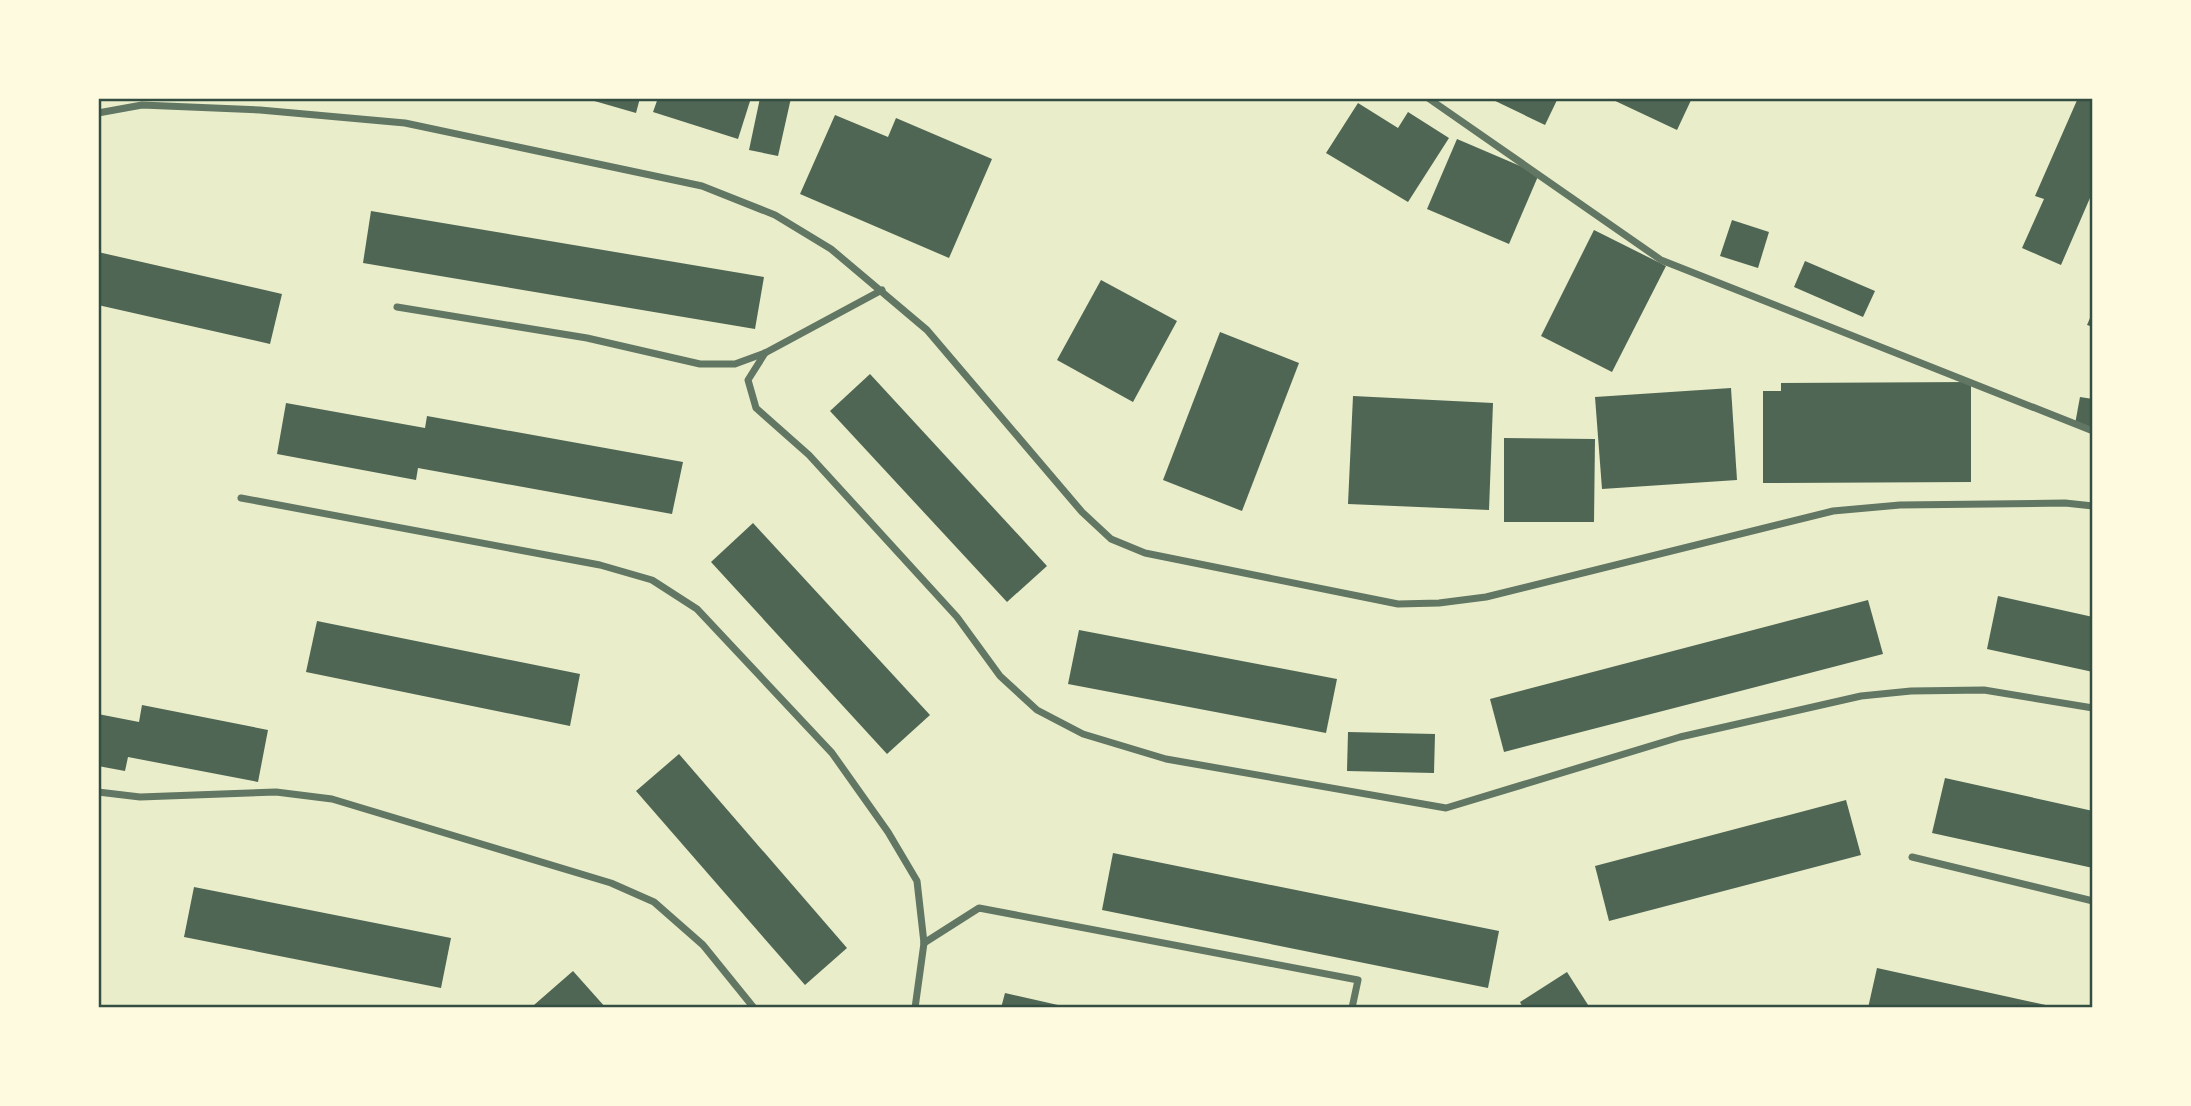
<svg xmlns="http://www.w3.org/2000/svg" width="2191" height="1106" viewBox="0 0 2191 1106" font-family="Montserrat,sans-serif">
  <rect width="100%" height="100%" fill="#e9edc9"/>
  <g fill="#4f6655">
    <path d="M584 98H640L636 113Z"/>
    <path d="M658 98H751L738 139 653 112Z"/>
    <path d="M760 98H791L778 156 749 150Z"/>
    <path d="M1489 98H1558L1545 125Z"/>
    <path d="M1609 98H1692L1677 130Z"/>
    <path d="M2078 98H2093V191L2061 265 2022 248 2044 199 2035 196Z"/>
    <path d="M1358 103 1398 128 1408 112 1449 138 1408 202 1326 153Z"/>
    <path d="M835 115 888 137 896 118 992 159 949 258 800 194Z"/>
    <path d="M1457 139 1539 174 1509 244 1427 209Z"/>
    <path d="M371 211 764 277 755 329 363 263Z"/>
    <path d="M1732 220 1769 232 1758 268 1720 256Z"/>
    <path d="M1594 230 1666 266 1612 372 1541 336Z"/>
    <path d="M98 252 282 294 270 344 98 305Z"/>
    <path d="M1805 261 1875 291 1863 317 1794 287Z"/>
    <path d="M1101 280 1177 321 1133 402 1057 360Z"/>
    <path d="M2093 311V327L2087 325Z"/>
    <path d="M1220 332 1299 363 1242 511 1163 480Z"/>
    <path d="M870 374 1047 566 1007 602 830 411Z"/>
    <path d="M1971 382V482L1763 483V391H1781V383Z"/>
    <path d="M1731 388 1737 480 1602 489 1595 397Z"/>
    <path d="M1353 396 1493 403 1489 510 1348 504Z"/>
    <path d="M2080 397 2093 399V427L2075 424Z"/>
    <path d="M286 403 425 428 427 416 683 462 672 514 418 468 416 480 277 454Z"/>
    <path d="M1504 438 1595 439 1594 522H1504Z"/>
    <path d="M753 523 930 715 887 754 711 562Z"/>
    <path d="M1998 596 2093 617V672L1987 649Z"/>
    <path d="M1868 600 1883 654 1504 752 1490 699Z"/>
    <path d="M317 621 580 674 570 726 306 672Z"/>
    <path d="M1079 630 1337 679 1326 733 1068 684Z"/>
    <path d="M142 705 268 730 258 782 128 757 125 771 98 766V714L139 722Z"/>
    <path d="M1348 732 1435 734 1434 773 1347 771Z"/>
    <path d="M679 754 847 948 805 985 636 791Z"/>
    <path d="M1945 778 2093 811V868L1932 833Z"/>
    <path d="M1846 800 1861 855 1609 921 1595 866Z"/>
    <path d="M1113 853 1499 931 1488 988 1102 910Z"/>
    <path d="M194 887 451 938 441 988 184 937Z"/>
    <path d="M1877 968 2055 1007V1008H1868Z"/>
    <path d="M573 971 606 1008H536L534 1005Z"/>
    <path d="M1567 972 1590 1008H1523L1520 1002Z"/>
    <path d="M1005 993 1058 1005V1008H1001Z"/>
  </g>
  <g fill="none" stroke-linecap="round" stroke-linejoin="round">
    <g stroke="#617663" stroke-width="7">
      <path d="M1428 98 1661 260 2093 431"/>
      <path d="M98 113 142 105 260 110 405 123 702 186 775 215 831 249 927 330 1082 512 1111 539 1145 553 1398 604 1439 603 1486 597 1833 511 1900 505 2065 503 2093 506"/>
      <path d="M397 307 587 338 700 364H735L765 353 882 290"/>
      <path d="M765 353 748 380 756 408 809 455 957 617 1000 676 1037 710 1083 734 1166 759 1446 808 1680 737 1861 696 1911 691 1984 690 2093 708"/>
      <path d="M241 498 600 565 652 580 697 609 832 753 888 832 917 881 924 943 915 1008"/>
      <path d="M98 792 140 797 276 792 332 799 611 883 654 902 703 945 754 1008"/>
      <path d="M1912 857 2093 901"/>
      <path d="M924 943 979 908 1358 980 1352 1008"/>
    </g>
  </g>
  <rect width="2191" height="1106" fill="none" stroke="#fefae0" stroke-width="200"/>
  <rect x="100" y="100" width="1991" height="906" fill="none" stroke="#344e41" stroke-width="2.5"/>
</svg>
